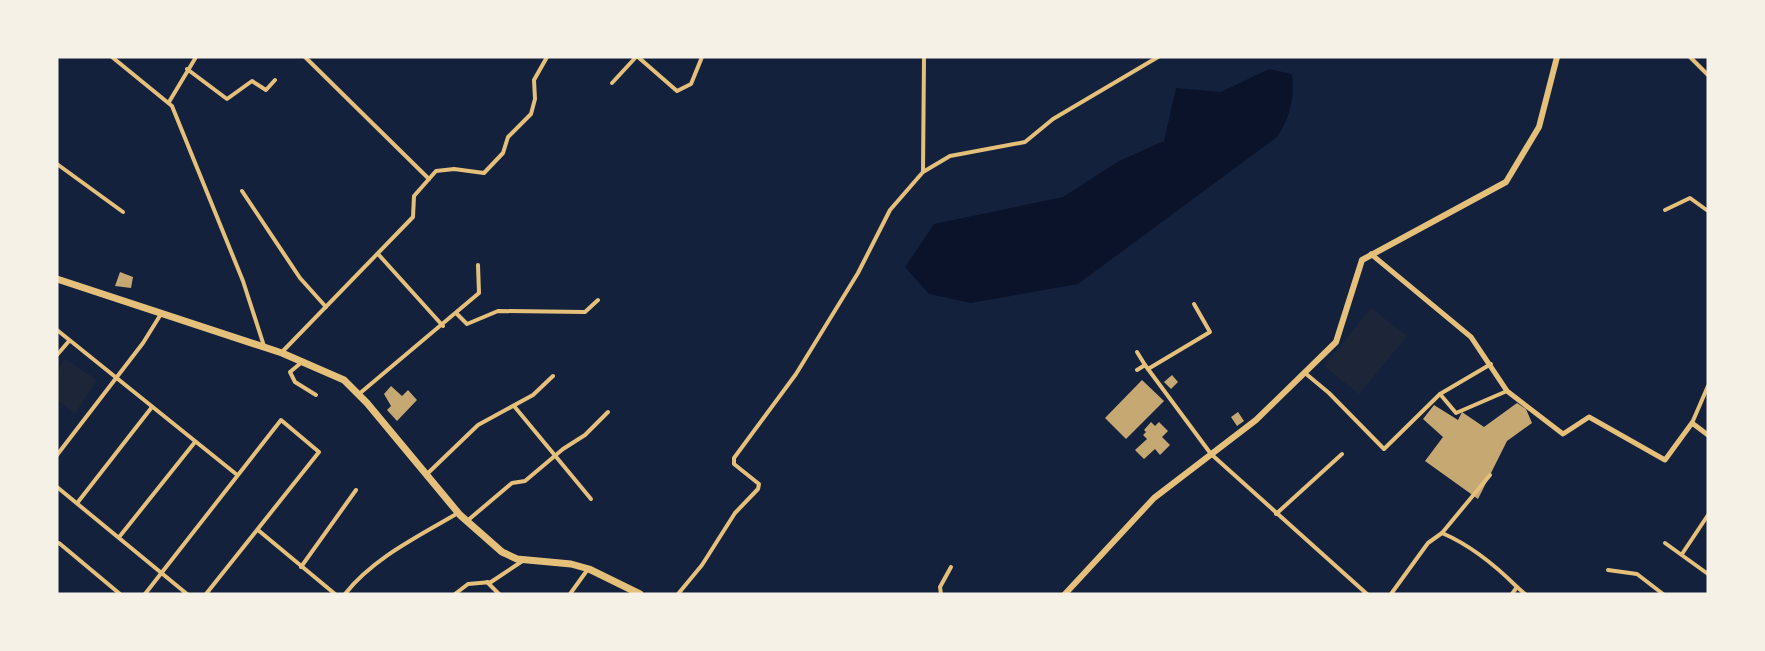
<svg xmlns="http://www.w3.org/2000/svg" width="1765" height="651" viewBox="0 0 1765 651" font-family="Spectral,serif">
  <rect width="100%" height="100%" fill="#14213d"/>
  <g fill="#1d2539">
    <path d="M1371 308 1407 336 1359 394 1324 366Z"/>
    <path d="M65 359 97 380 75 413 57 400V371Z"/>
  </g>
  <path fill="#0b132b" d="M1269 69 1292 74C1295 97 1290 118 1277 137L1078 284 971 303 929 294 905 267 934 224 1063 197 1119 161 1164 141 1176 88 1221 92Z"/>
  <g fill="#c6a872">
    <path d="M120 272 133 277 131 288 115 286Z"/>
    <path d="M1172 375 1178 382 1171 389 1164 382Z"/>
    <path d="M1142 380 1164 401 1126 439 1105 418Z"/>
    <path d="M391 386 402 396 408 390 417 400 397 421 387 410 391 406 384 394Z"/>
    <path d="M1517 403 1526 409 1532 423 1507 441 1478 499 1425 461 1443 437 1423 419 1434 405 1458 420 1462 412 1484 427Z"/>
    <path d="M1238 412 1244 421 1237 426 1231 417Z"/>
    <path d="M1151 422 1155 426 1159 422 1168 431 1162 437 1170 445 1160 455 1155 449 1144 459 1135 450 1147 439 1143 435 1146 432 1144 430Z"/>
  </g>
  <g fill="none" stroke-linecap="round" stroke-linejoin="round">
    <g stroke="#e5c07b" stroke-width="4">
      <path d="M112 57 172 106 243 281 264 346"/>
      <path d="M305 57 429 179"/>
      <path d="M638 57 677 91 691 84 702 57"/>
      <path d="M1690 57 1708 75"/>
      <path d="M187 69 227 99 252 81 266 90 275 80"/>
      <path d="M612 83 636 57"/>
      <path d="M169 102 196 57"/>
      <path d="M57 164 123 212"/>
      <path d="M923 171 924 57"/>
      <path d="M242 191 300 278 326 307"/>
      <path d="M1665 210 1690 198 1708 211"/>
      <path d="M378 254 443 326"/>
      <path d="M457 314 467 324 498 311 585 312 598 300"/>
      <path d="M57 330 236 474"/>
      <path d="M282 352 413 217 414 196 436 171 454 169 484 173 503 153 508 137 531 114 535 99 534 80 547 57"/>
      <path d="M1137 352 1145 365"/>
      <path d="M57 355 69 341"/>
      <path d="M302 362 290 372 295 382 316 395"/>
      <path d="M1148 369 1210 332 1194 304"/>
      <path d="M1137 370 1145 365 1211 454 1367 594"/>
      <path d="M1305 373 1329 393 1384 449 1440 394 1491 364"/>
      <path d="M359 394 479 293 478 265"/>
      <path d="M1440 394 1456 413 1507 391"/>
      <path d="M514 406 591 499"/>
      <path d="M1692 423 1708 386"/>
      <path d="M57 455 143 343 161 314"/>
      <path d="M427 474 478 425 533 395 553 376"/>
      <path d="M57 487 187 594"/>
      <path d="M78 502 152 407"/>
      <path d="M1276 514 1342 454"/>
      <path d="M467 521 512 483 525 481 563 449 585 435 608 412"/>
      <path d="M258 530 335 594"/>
      <path d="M1442 533 1490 475"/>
      <path d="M120 536 195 442"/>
      <path d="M59 543 120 594"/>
      <path d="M1665 543 1708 574"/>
      <path d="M1682 554 1708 515"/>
      <path d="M301 567 356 490"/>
      <path d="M1608 570 1637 574 1663 594"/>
      <path d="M487 582 499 594"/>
      <path d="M1517 587 1525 594"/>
      <path d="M145 594 281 420 319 452 206 594"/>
      <path d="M345 594C373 558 419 536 458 513"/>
      <path d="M455 594 468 584 491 582 524 560"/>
      <path d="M570 594 588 569"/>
      <path d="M678 594 702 565 735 513 758 489 759 484 734 464V458L796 374 858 273 890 210 923 172 950 156 1025 142 1053 119 1158 57"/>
      <path d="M941 594 940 587 951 567"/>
      <path d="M1391 594 1428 543 1442 533C1470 545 1495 565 1517 587L1512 594"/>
    </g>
    <path stroke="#e5c07b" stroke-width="5" d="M1371 254 1471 337 1507 391 1563 434 1589 417 1665 460 1692 423 1708 435"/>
    <path stroke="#e5c07b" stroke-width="6" d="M1065 594 1154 498 1256 420 1336 342 1362 260 1506 182 1539 127 1557 57"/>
    <path stroke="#e5c07b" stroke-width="7" d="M57 279 282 353 344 380 367 403 460 515 502 552 517 559 571 564 589 569 640 594"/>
  </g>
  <rect width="1765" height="651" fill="none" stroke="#f6f1e7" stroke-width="117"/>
</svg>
